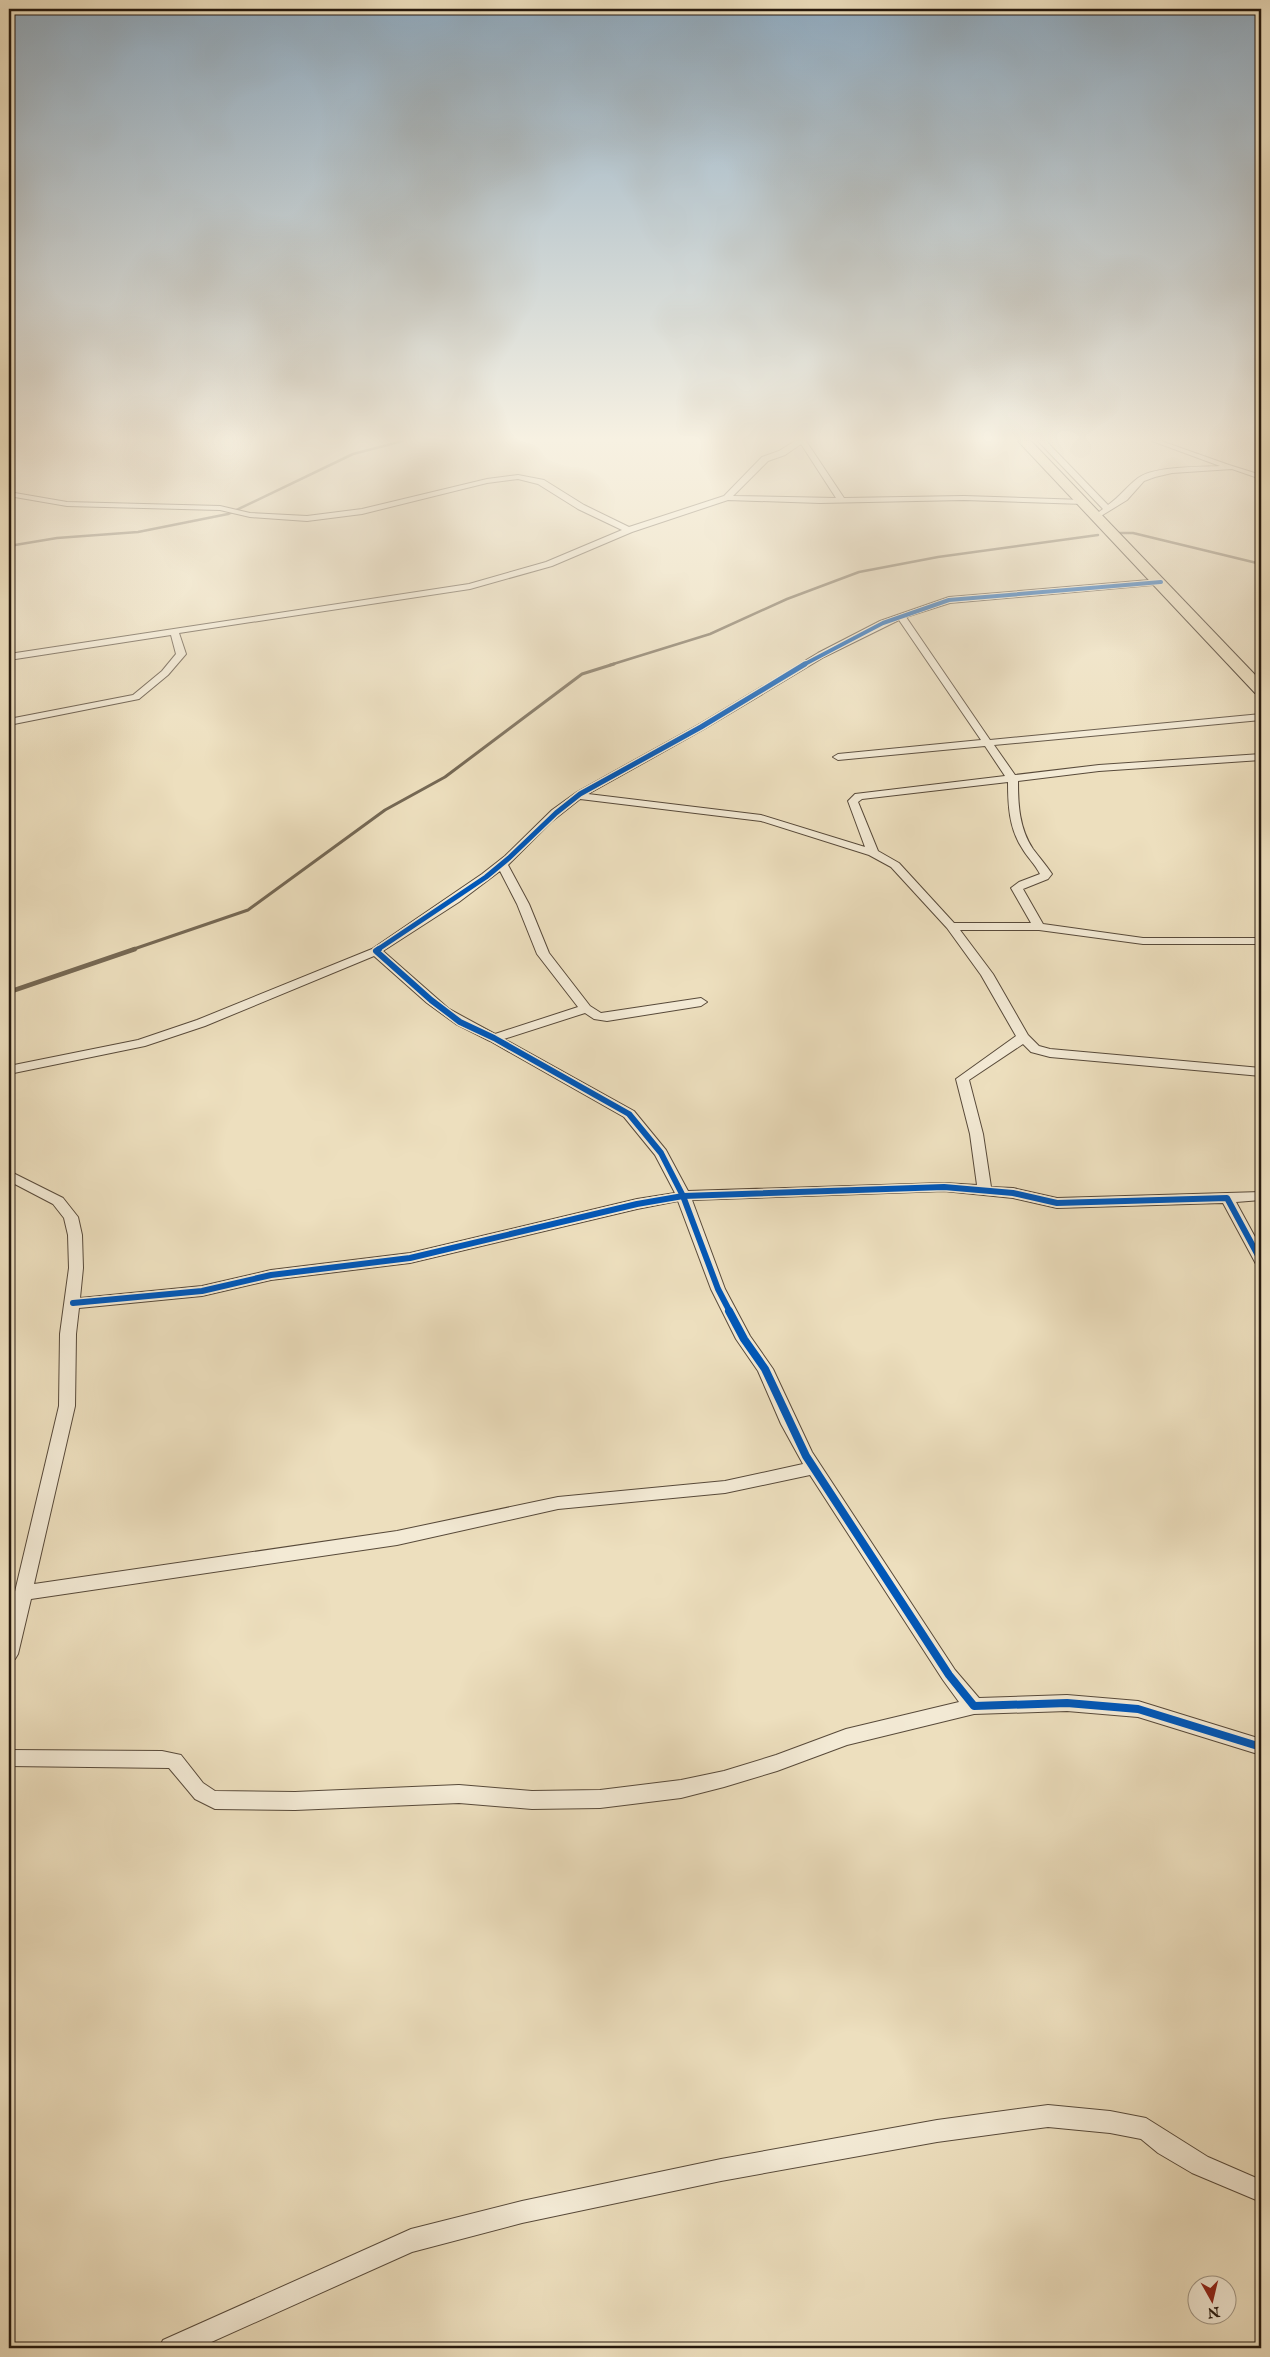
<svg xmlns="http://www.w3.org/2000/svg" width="1270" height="2357" viewBox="0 0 1270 2357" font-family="'IM FELL English',serif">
  <rect width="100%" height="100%" fill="#eddfbe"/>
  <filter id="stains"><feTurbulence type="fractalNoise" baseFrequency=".004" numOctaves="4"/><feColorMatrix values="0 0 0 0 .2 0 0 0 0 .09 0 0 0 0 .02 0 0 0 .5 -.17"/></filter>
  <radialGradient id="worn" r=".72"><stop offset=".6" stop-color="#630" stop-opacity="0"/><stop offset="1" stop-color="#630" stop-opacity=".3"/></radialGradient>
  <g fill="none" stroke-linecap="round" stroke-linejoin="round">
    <g stroke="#756854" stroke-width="2.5">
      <path d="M1118 533H1133L1261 564"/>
      <path d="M9 546 57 538 138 532 228 514 353 454 403 441"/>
      <path d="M610 665 710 634 787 599 859 572 938 557 1098 535"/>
    </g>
    <path stroke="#756854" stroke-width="3" d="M131 950 248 910 385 810 445 777 582 674 614 664"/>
    <path stroke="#756854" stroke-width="4.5" d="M9 992 135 949"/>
    <defs>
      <g id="street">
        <path d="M795 441H806L844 498 964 496 1084 500 1088 502 1084 504 964 500 820 503 728 500 632 532 552 566 470 589 179 633 186 654 168 675 139 699 9 725V719L133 695 162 671 176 654 171 635 9 660V654L469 584 546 562 622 530 578 509 538 484 518 479 487 483 362 514 307 521 250 517 220 510 67 506 9 496V492L67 502 220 506 250 513 307 516 362 509 487 479 518 475 544 480 584 505 629 527 724 496 762 457 779 451ZM801 444 836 498 733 496 768 461 785 455Z"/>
        <path d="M1038 441H1046L1108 505C1120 497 1127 486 1138 478 1154 466 1199 467 1220 466L1152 441H1161L1229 465 1261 475V479L1232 469 1172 473 1155 477 1144 481 1127 500 1096 519 1092 517 1103 509Z"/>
        <path d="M1161 579 1165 582 1164 584 950 603 906 617 990 740 1261 714V720L994 745 1015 775 1099 765 1261 754V760L1099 771 1018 781C1018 804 1019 828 1033 849 1039 857 1046 865 1052 874L1048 879 1023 889 1043 924 1143 938H1261V944H1143L1039 930H960L993 974 1028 1035 1039 1046 1050 1049 1261 1068V1076L1050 1057 1031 1052 1023 1044 969 1080 983 1134 991 1187 1013 1188 1057 1198 1261 1192V1200L1236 1202 1261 1248V1266L1256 1264 1223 1203 1057 1208 1013 1198 944 1191 692 1200 725 1289 750 1336 773 1369 812 1452 955 1670 979 1698 1067 1695 1138 1701 1261 1739V1755L1138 1717 1067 1711 974 1714 847 1745 777 1771 724 1787 681 1798 600 1808 532 1809 459 1803 295 1810 215 1809 195 1799 169 1768 9 1766V1750L162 1751 181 1755 203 1783 215 1791 295 1792 459 1785 532 1791 600 1790 681 1780 724 1771 776 1755 846 1729 959 1702 943 1680 810 1475 725 1493 558 1509 397 1545 31 1599 18 1654 15 1659 9 1661V1617L59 1406 60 1334 69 1268 68 1235 64 1218 53 1204 9 1181V1171L63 1198 78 1217 82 1235 83 1268 80 1298 202 1286 271 1270 410 1253 637 1199 675 1193 655 1155 624 1117 490 1041 456 1024 427 1003 374 956 205 1026 145 1046 9 1074V1066L138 1040 197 1020 372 949 482 874 505 856 552 810 577 792 698 725 818 653 880 621 949 597ZM899 620 981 740 838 754 833 757 838 760 985 746 1005 776 855 794 848 801 865 847 761 815 588 794 704 729 824 657ZM1008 782C1008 805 1009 828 1022 848 1027 857 1035 864 1040 874L1019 882 1011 888 1031 923H954L899 863 878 851 858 802 862 799ZM580 799 761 821 869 855 891 867 947 928 981 975 1016 1036 956 1079 970 1134 977 1185 944 1183 688 1191 666 1150 634 1111 504 1039 585 1013 594 1019 607 1021 701 1006 707 1002 701 998 601 1013 590 1006 549 953 529 904 508 865 551 822ZM500 871 517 904 537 954 578 1007 495 1034 449 1009 383 951 459 902ZM678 1201 711 1289 736 1339 758 1371 781 1424 803 1464 725 1481 558 1497 397 1531 34 1584 75 1406 76 1334 79 1308 202 1296 271 1280 410 1263 637 1209Z"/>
        <path d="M1048 2105 1110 2111 1146 2118 1208 2157 1261 2180V2202L1192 2173 1158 2153 1141 2139 1110 2133 1048 2127 937 2142 721 2181 522 2223 412 2252 198 2348H159L163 2340 411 2229 522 2201 721 2159 937 2120Z"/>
      </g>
      <path id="highway" d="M1018 441H1031L1261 681V695L1255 693Z"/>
    </defs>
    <use href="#street" stroke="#584a3a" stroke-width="2"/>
    <use href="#highway" stroke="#26190e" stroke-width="2"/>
    <use href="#street" fill="#f3ead5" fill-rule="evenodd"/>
    <use href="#highway" fill="#eddfbe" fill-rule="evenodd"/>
    <defs>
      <path id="cycleway-far3" d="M803 665 883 623 949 600 1161 582"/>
      <path id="cycleway-far2" d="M377 950 486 877 509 858 556 813 580 794 701 727 805 664"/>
      <g id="cycleway-far1">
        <path d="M379 949 376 951 431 1000 460 1022 494 1038 629 1114 661 1153 683 1196 718 1289 730 1312"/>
        <path d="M73 1303 202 1291 271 1275 410 1258 637 1204 683 1196 944 1187 1013 1193 1057 1203 1227 1198 1261 1261"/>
      </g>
      <path id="cycleway" d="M729 1311 744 1339 765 1369 806 1456 949 1675 974 1706 1067 1703 1138 1709 1261 1747"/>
    </defs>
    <use href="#cycleway-far3" stroke="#f3ead5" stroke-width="5.5"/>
    <use href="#cycleway-far2" stroke="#f3ead5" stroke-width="8"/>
    <use href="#cycleway-far1" stroke="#f3ead5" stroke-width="9"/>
    <use href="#cycleway" stroke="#f3ead5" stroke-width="11"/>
    <use href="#cycleway-far3" stroke="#0057b8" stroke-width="4"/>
    <use href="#cycleway-far2" stroke="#0057b8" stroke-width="5"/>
    <use href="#cycleway-far1" stroke="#0057b8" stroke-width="6"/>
    <use href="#cycleway" stroke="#0057b8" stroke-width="8"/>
  </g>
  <linearGradient id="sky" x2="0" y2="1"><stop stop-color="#8faabf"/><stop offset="0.57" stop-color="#f7f1e2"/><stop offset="1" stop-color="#f7f1e2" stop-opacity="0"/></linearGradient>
  <rect width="1270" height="771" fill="url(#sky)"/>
  <rect width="1270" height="2357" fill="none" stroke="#eddfbe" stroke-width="30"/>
  <rect x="10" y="10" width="1250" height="2337" fill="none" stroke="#26190e" stroke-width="2.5"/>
  <rect x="15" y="15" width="1240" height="2327" fill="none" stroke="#26190e"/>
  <g transform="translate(1212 2300) rotate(172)"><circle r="24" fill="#f3ead5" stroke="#a19685"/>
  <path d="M0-4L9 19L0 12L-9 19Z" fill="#8f2418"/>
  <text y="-8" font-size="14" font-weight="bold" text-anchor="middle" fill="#26190e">N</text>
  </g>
  <rect width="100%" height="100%" filter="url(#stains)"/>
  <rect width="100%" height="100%" fill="url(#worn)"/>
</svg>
